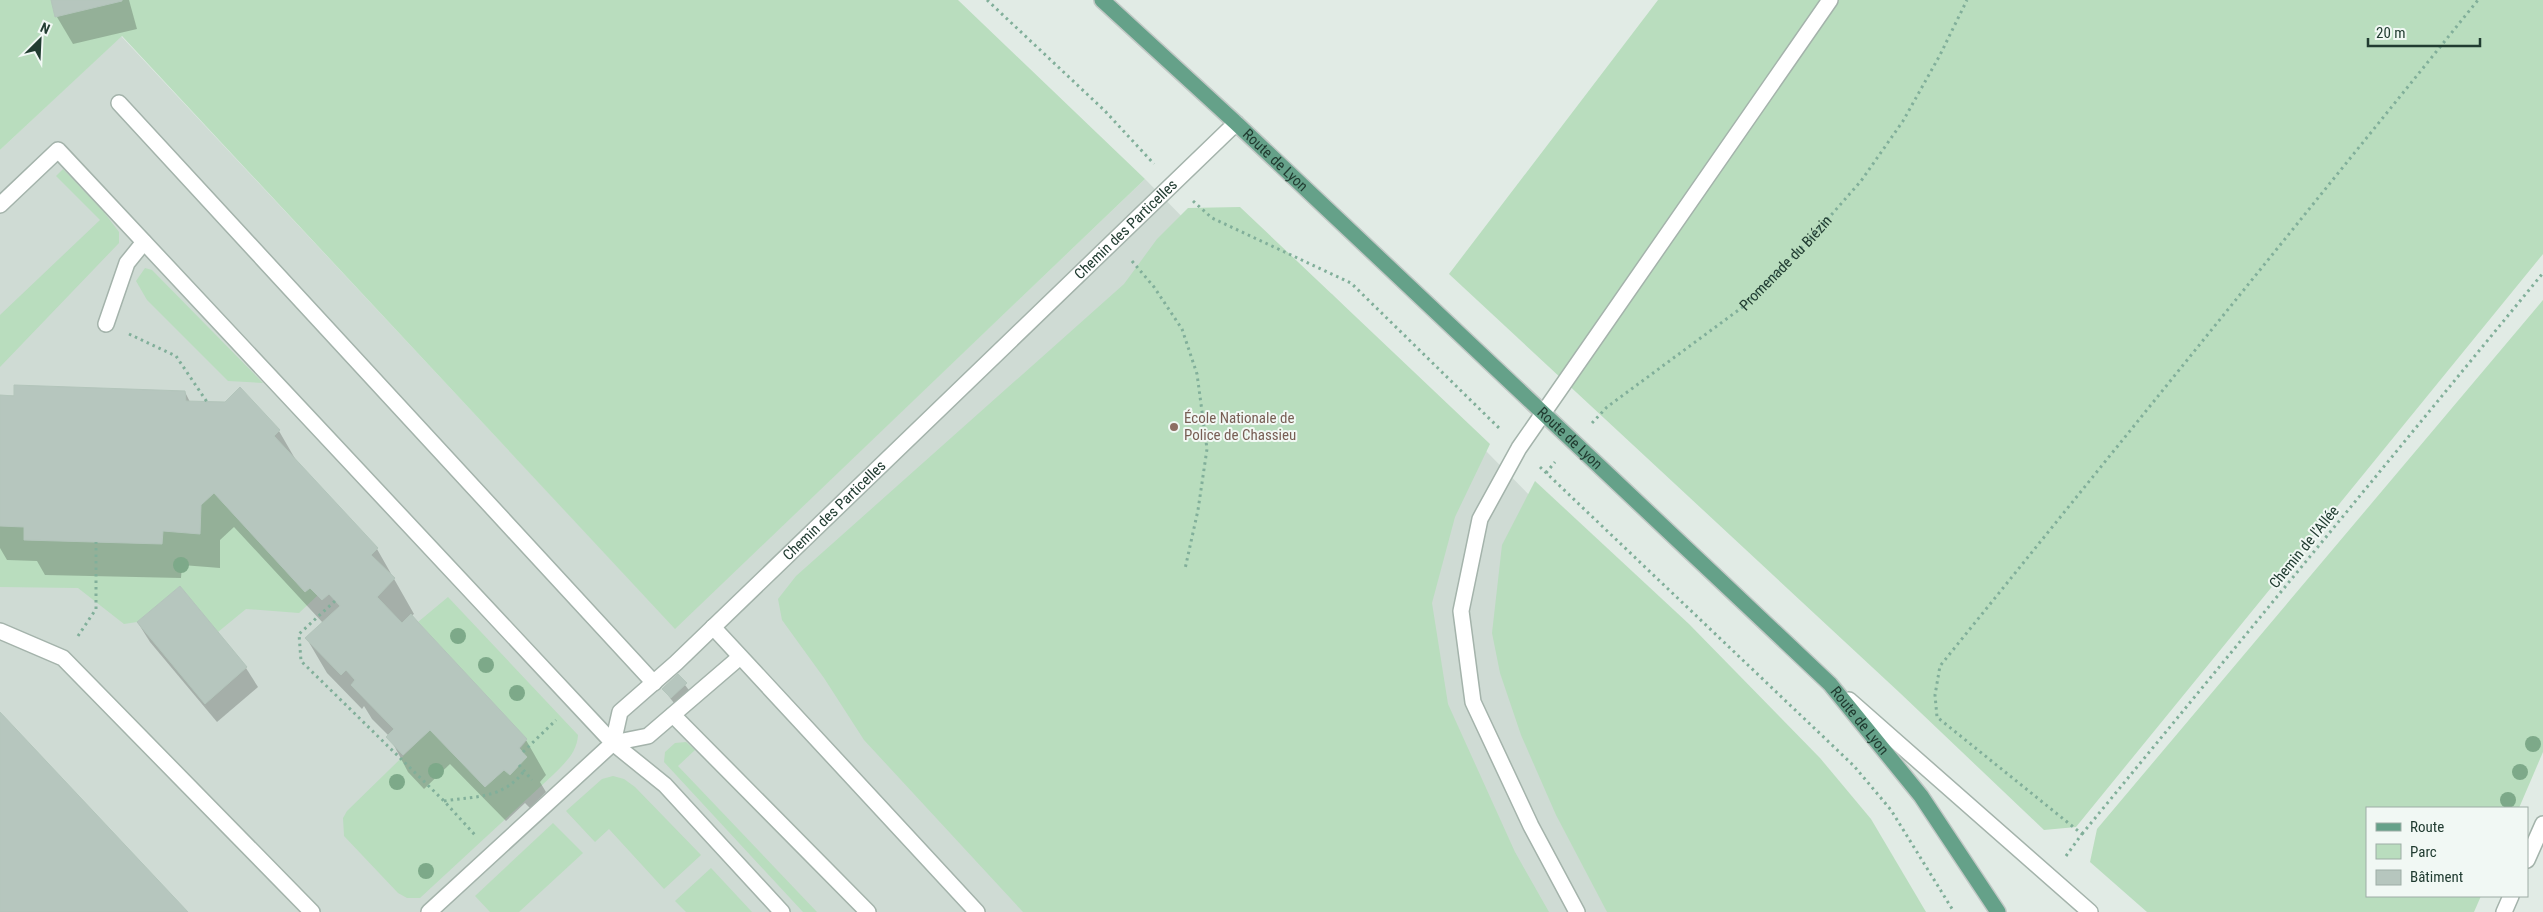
<svg xmlns="http://www.w3.org/2000/svg" width="2543" height="912" viewBox="0 0 2543 912" font-family="'Roboto Condensed',sans-serif">
  <rect width="100%" height="100%" fill="#e1ebe5"/>
  <path fill="#cfdbd4" d="M121 36 675 628 1145 179 1195 230 1332 294 1593 560 1913 912H0V150Z"/>
  <g fill="#b9ddbe">
    <path d="M0 0H958L1145 179 675 629 122 36 0 150Z"/>
    <path d="M1658 0H2543V254L2076 827 2044 830 1900 693 1449 274Z"/>
    <path d="M63 169 103 211 119 232V243L0 367V315L100 220 56 176Z"/>
    <path d="M1240 207 1490 444 1455 517 1432 603 1448 704 1515 852 1549 912H1023L864 740 824 678 782 620 778 599 796 576 1124 284 1157 239 1188 208Z"/>
    <path d="M145 268 152 270 263 383 228 381 147 300 136 281Z"/>
    <path d="M2543 300V752L2519 808H2367V896H2481L2474 912H2147L2090 862 2097 829Z"/>
    <path d="M1535 481 1689 624 1820 758 1871 819 1926 912H1607L1556 815 1521 735 1500 673 1492 633 1502 545Z"/>
    <path d="M214 493 305 592 310 588 318 595 299 613 246 609 218 632 180 586 137 622 124 624 78 588 0 587V526L24 527V540L162 544 163 531 200 534 201 505Z"/>
    <path d="M448 597 578 735C577 752 566 762 554 774L420 898H407L398 893 344 836 343 818 347 811 430 730 485 787 504 770 527 740 418 622Z"/>
    <path d="M686 742 695 750 678 766 817 912H803L664 762 665 752 675 743Z"/>
    <path d="M613 776 624 779 635 787 701 855 664 889 609 829 595 842 566 811 602 779Z"/>
    <path d="M553 823 583 853 519 912H490L475 896Z"/>
    <path d="M711 868 752 912H686L675 901Z"/>
  </g>
  <g fill="#0003">
    <path d="M52 0H129L137 29 73 44 57 17Z"/>
    <path d="M185 392 190 402 279 431 297 462 377 549 414 614 411 616 526 740 546 775 540 782 546 792 530 808 525 803 506 821 450 764 424 789 408 772 389 736 372 719 364 706 362 709 327 673 307 639 323 623 234 527 220 540V568L182 565 181 578 45 575 37 561 7 560 0 548V396Z"/>
    <path d="M180 588 246 668 258 687 217 722 150 642 138 623Z"/>
    <path d="M678 676 692 694 677 707 664 690Z"/>
  </g>
  <g fill="#b6c6be" stroke="#b3c5bb">
    <path d="M51 0H122V1L55 17Z"/>
    <path d="M14 385 185 391 186 401 225 402 240 387 280 430 274 436 378 548 371 555 395 578 377 597 402 623 411 614 418 622 527 739 519 748 527 757 510 775 504 770 485 787 430 730 403 755 386 737 394 729 351 685 355 680 346 670 341 675 305 638 340 606 329 594 322 600 310 588 305 592 214 493 201 505 200 534 163 531 162 544 24 540V527L0 526V395L14 396Z"/>
    <path d="M180 586 247 667 205 704 137 622Z"/>
    <path d="M678 674 687 683 671 698 662 689Z"/>
    <path d="M0 712 188 912H0Z"/>
  </g>
  <g fill="none" stroke-linecap="round" stroke-linejoin="round">
    <defs>
      <g id="minor">
        <path d="M119 103 654 683"/>
        <path d="M0 205 58 150 613 743 665 785 782 912"/>
        <path d="M106 324 127 263 144 242"/>
        <path d="M713 627 977 912"/>
        <path d="M0 631 63 658 312 912"/>
        <path d="M1849 700 2090 912"/>
        <path d="M673 715 868 912"/>
        <path id="s2" d="M613 743 620 712 676 663 1236 123"/>
        <path d="M2527 860 2543 824"/>
        <path d="M429 912 613 743 648 736 740 657"/>
        <path d="M1577 912 1531 826 1473 702 1461 611 1480 519 1519 448 1830 0"/>
        <path d="M2504 912 2511 896"/>
      </g>
      <g id="major">
        <path id="s3" d="M1102 0 1236 123 1830 684 1921 796 1998 912"/>
      </g>
    </defs>
    <use href="#minor" stroke="#a4b3ab" stroke-width="18"/>
    <use href="#major" stroke="#c1c8c5" stroke-width="18"/>
    <g stroke="#81af9a" stroke-width="3" stroke-dasharray="2.5 4" stroke-linecap="butt">
      <path d="M987 0 1105 111 1154 164"/>
      <path d="M1193 201 1212 218 1351 283 1499 428"/>
      <path d="M1132 261 1154 287 1182 329 1197 374 1207 449 1198 510 1185 569"/>
      <path d="M129 334 176 356 207 402"/>
      <path id="s1" d="M1592 423 1607 407 1744 306 1811 238 1861 181 1903 121 1940 55 1967 0"/>
      <path d="M1540 467 1854 766 1891 810 1954 912"/>
      <path d="M1546 473 1555 462"/>
      <path d="M335 601 299 634 301 661 444 801 475 835"/>
      <path d="M78 636 96 609V542"/>
      <path d="M523 752 556 720"/>
      <path d="M519 765 532 780"/>
      <path d="M444 801C476 796 503 799 524 771"/>
      <path d="M2082 834 2543 273"/>
      <path d="M2066 856 2082 834 1937 717 1935 695 1940 666 2478 0"/>
    </g>
    <use href="#minor" stroke="#fff" stroke-width="15"/>
    <use href="#major" stroke="#65a189" stroke-width="15"/>
  </g>
  <g fill="#7da989">
    <circle cx="181" cy="565" r="8"/>
    <circle cx="458" cy="636" r="8"/>
    <circle cx="486" cy="665" r="8"/>
    <circle cx="517" cy="693" r="8"/>
    <circle cx="2533" cy="744" r="8"/>
    <circle cx="436" cy="771" r="8"/>
    <circle cx="2520" cy="772" r="8"/>
    <circle cx="397" cy="782" r="8"/>
    <circle cx="2508" cy="800" r="8"/>
    <circle cx="426" cy="871" r="8"/>
  </g>
  <circle fill="#8d6e63" stroke="#f1f8f4" stroke-width="2" cx="1174" cy="427" r="5"/>
  <g text-anchor="middle" stroke-width="4" stroke-linejoin="round" paint-order="stroke">
    <g font-size="15" fill="#213c31" stroke="#f1f8f4">
      <text dy="5" stroke="none"><textPath href="#s3" startOffset="236">Route de Lyon</textPath></text>
      <text dy="5" stroke="none"><textPath href="#s2" startOffset="731">Chemin des Particelles</textPath></text>
      <text dy="5" stroke="none"><textPath href="#s1" startOffset="252">Promenade du Biézin</textPath></text>
      <text dy="5" stroke="none"><textPath href="#s3" startOffset="641">Route de Lyon</textPath></text>
      <text dy="5" stroke="none"><textPath href="#s2" startOffset="326">Chemin des Particelles</textPath></text>
      <text transform="translate(2304 547) rotate(-51)" y="5">Chemin de l'Allée</text>
      <text dy="5" stroke="none"><textPath href="#s3" startOffset="1046">Route de Lyon</textPath></text>
    </g>
    <g font-size="15" fill="#785e54" stroke="#f1f8f4" text-anchor="start">
      <text x="1184" y="423">École Nationale de<tspan x="1184" dy="17">Police de Chassieu</tspan></text>
    </g>
  </g>
  <rect x="2366" y="807" width="162" height="90" fill="#f1f8f4" stroke="#9eada6"/>
  <rect x="2376" y="823" width="25" height="8" fill="#65a189" stroke="#9eada6"/>
  <text x="2410" y="832" font-size="15" fill="#213c31">Route</text>
  <rect x="2376" y="844" width="25" height="15" fill="#b9ddbe" stroke="#9eada6"/>
  <text x="2410" y="857" font-size="15" fill="#213c31">Parc</text>
  <rect x="2376" y="870" width="25" height="15" fill="#b6c6be" stroke="#9eada6"/>
  <text x="2410" y="882" font-size="15" fill="#213c31">Bâtiment</text>
  <g transform="translate(40 40) rotate(24)" stroke="#f1f8f4" stroke-width="4" paint-order="stroke">
  <path d="M0-4L9 19L0 12L-9 19Z" fill="#213c31"/>
  <text y="-8" font-size="14" font-weight="bold" text-anchor="middle" fill="#213c31">N</text>
  </g>
  <path d="M2368 38v8h112v-8" fill="none" stroke="#213c31" stroke-width="2.5"/>
  <text x="2376" y="38" font-size="15" fill="#213c31" stroke="#f1f8f4" stroke-width="4" paint-order="stroke">20 m</text>
</svg>
